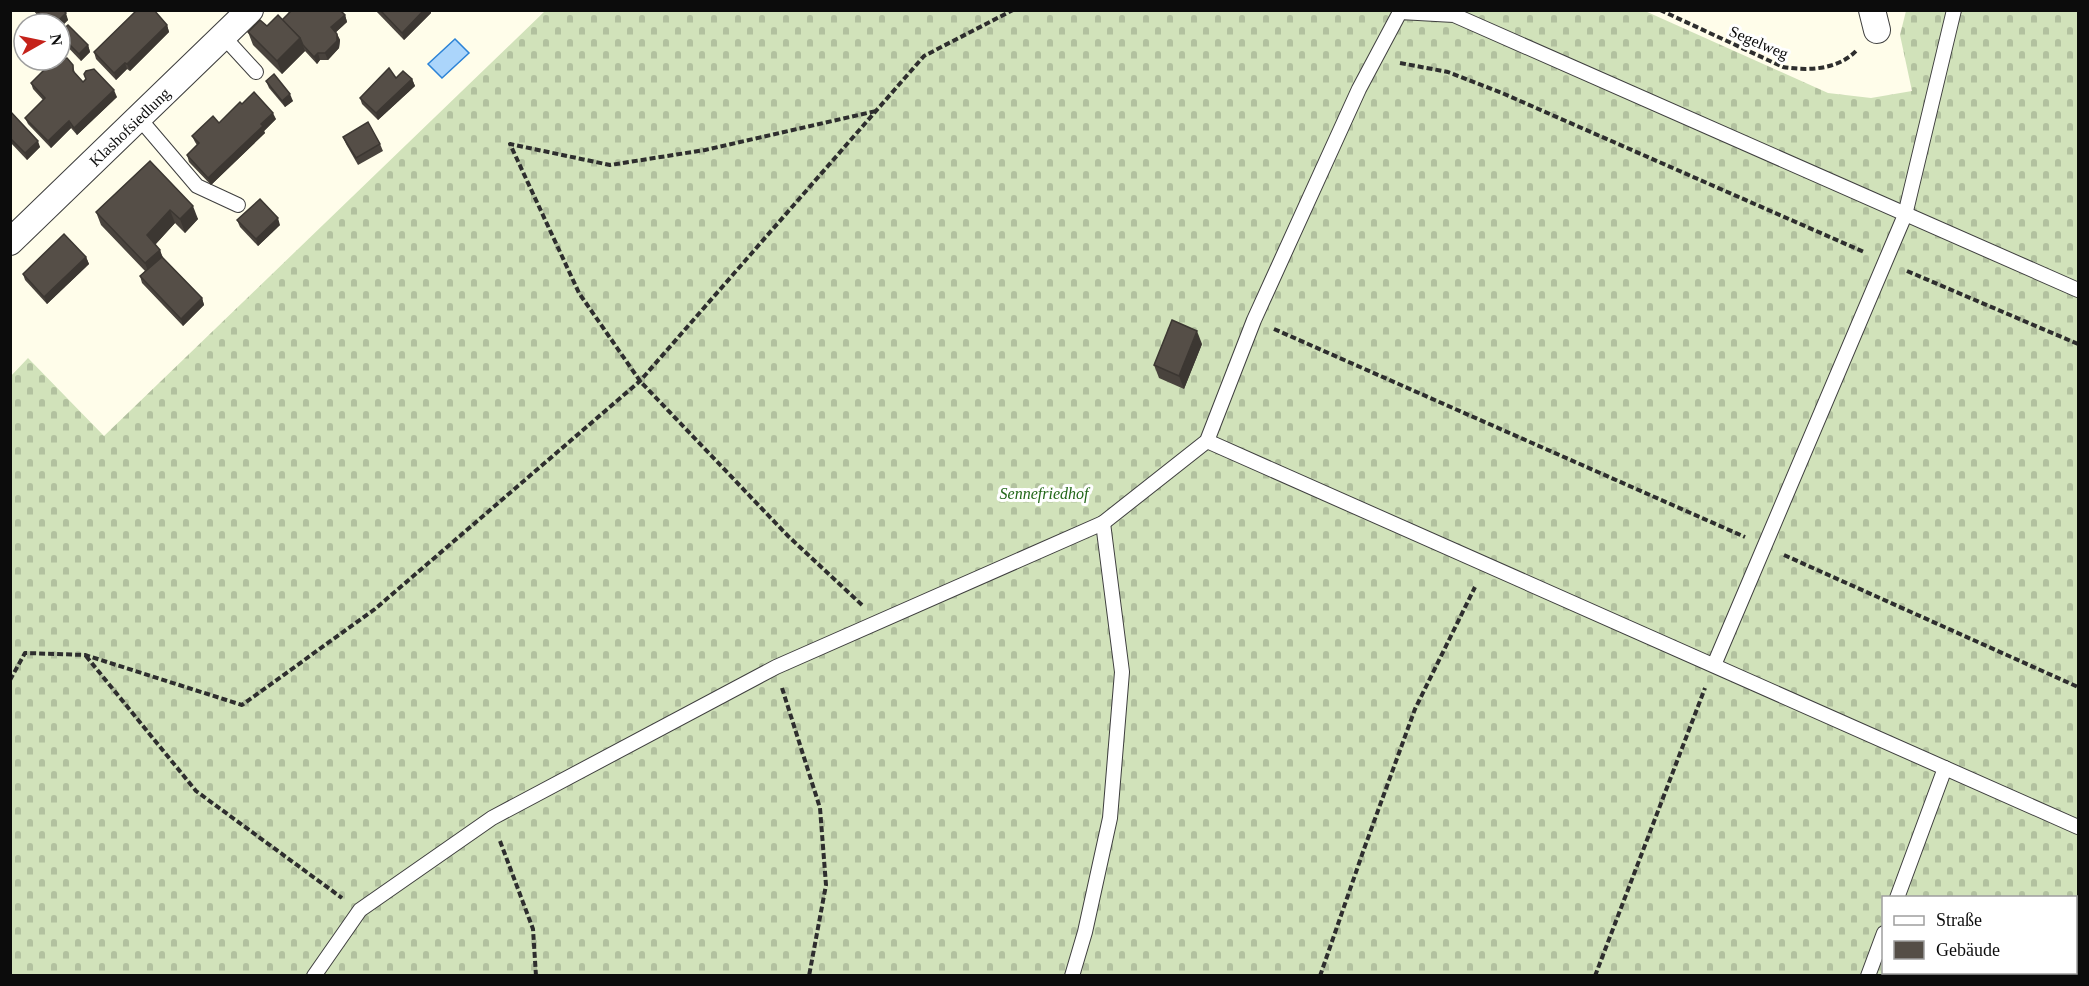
<svg xmlns="http://www.w3.org/2000/svg" width="2089" height="986" viewBox="0 0 2089 986" font-family="Georgia,serif">
  <defs>
    <pattern id="cemetery-stones" width="16" height="16" patternUnits="userSpaceOnUse" patternTransform="scale(1.5)"><rect width="16" height="16" fill="#d1e2ba"/><path d="M2 7V4a2 2 0 0 1 4 0v3zM10 15v-3a2 2 0 0 1 4 0v3z" fill="#b2c19f"/></pattern>
  </defs>
  <rect width="100%" height="100%" fill="#fffdea"/>
  <path fill="url(#cemetery-stones)" fill-rule="evenodd" d="M545 11H1645L1828 93 1871 98 1912 91 1900 35 1906 11H2078V975H11L10 377 28 358 104 436ZM1884 898H2076V972H1884Z"/>
  <path fill="#abd5fb" stroke="#2c83d7" stroke-width="1.5" d="M455 39 469 53 442 78 428 64Z"/>
  <g fill="none" stroke-linecap="round" stroke-linejoin="round">
    <defs>
      <g id="lane">
        <path d="M223 36 256 72"/>
        <path d="M139 118 197 186 238 205"/>
        <path d="M1207 441 2078 827"/>
        <path d="M1714 665 1905 215 1954 10"/>
        <path d="M1897 898 1945 768"/>
        <path d="M314 976 360 910 492 818 776 667 1103 523 1207 441 1254 320 1359 89 1400 12 1454 15 2078 290"/>
        <path d="M1072 976 1085 932 1110 818 1122 672 1103 523"/>
        <path d="M1868 976 1884 933"/>
      </g>
      <g id="street">
        <path d="M1872 10 1877 30"/>
        <path id="s1" d="M10 242 250 10"/>
      </g>
    </defs>
    <use href="#lane" stroke="#3f3f3f" stroke-width="16"/>
    <use href="#street" stroke="#3f3f3f" stroke-width="28"/>
    <g stroke="#2e2e2e" stroke-width="4" stroke-dasharray="6 3" stroke-linecap="butt">
      <path d="M1660 10 1783 67C1809 71 1838 70 1857 50"/>
      <path d="M1400 63 1448 72 1502 93 1864 252"/>
      <path d="M1907 271 2078 344"/>
      <path d="M1274 329 1745 537"/>
      <path d="M1784 555 2078 687"/>
      <path d="M862 605 788 536 640 381 579 293 510 144 610 165 705 150 876 111"/>
      <path d="M86 656 196 791 342 898"/>
      <path d="M10 680 25 653 85 655 242 705 375 609 640 381 924 56 1013 10"/>
      <path d="M782 688 820 808 826 885 809 976"/>
      <path d="M500 841 533 929 536 976"/>
      <path d="M1320 976 1364 849 1415 709 1475 587"/>
      <path d="M1595 976 1705 688"/>
    </g>
    <use href="#lane" stroke="#fff" stroke-width="14"/>
    <use href="#street" stroke="#fff" stroke-width="26"/>
  </g>
  <g fill="#49433d">
    <path d="M33 10H63L68 20 60 28V24H45Z"/>
    <path d="M287 10H340L345 15 347 22 336 32 340 40 339 48 328 60H320L317 64 305 51 282 74 253 45 248 32 267 26 282 20 289 13Z"/>
    <path d="M375 10H430L431 13 404 40Z"/>
    <path d="M167 25 169 32 130 71 127 69 116 80 96 59 94 52Z"/>
    <path d="M60 32 88 45 90 52 81 61 61 40Z"/>
    <path d="M55 65H73L75 74 83 82 117 97 77 135 71 128 51 148 28 124 25 118 43 100 33 89 31 83Z"/>
    <path d="M396 78 412 79 415 86 378 120 362 104 360 98Z"/>
    <path d="M266 81 293 101 285 107 269 88Z"/>
    <path d="M242 104 276 119 264 131 265 133 211 185 189 162 187 155 197 145 195 142 192 136 219 123Z"/>
    <path d="M10 111 40 147 27 160 10 142Z"/>
    <path d="M343 137 380 144 383 151 358 165 346 144Z"/>
    <path d="M150 161 198 219 185 233 175 223 155 245 160 250 162 257 202 298 204 305 183 326 142 283 140 276 145 271 101 225 96 212Z"/>
    <path d="M237 220 280 225 258 246 240 227Z"/>
    <path d="M86 257 89 264 47 304 25 280 23 274Z"/>
    <path d="M1202 344 1184 389 1159 378 1154 365Z"/>
  </g>
  <g fill="#3c3732">
    <path d="M424 10H430L431 13 404 40 402 33Z"/>
    <path d="M66 13 68 20 60 28V24H55Z"/>
    <path d="M345 15 347 22 334 34 331 27Z"/>
    <path d="M167 25 169 32 130 71 127 64Z"/>
    <path d="M337 34 340 40 339 48 328 60 325 53Z"/>
    <path d="M300 38 305 51 282 74 277 61Z"/>
    <path d="M88 45 90 52 81 61 79 54Z"/>
    <path d="M318 53 320 60 317 64 314 57Z"/>
    <path d="M125 63 127 69 116 80 114 73Z"/>
    <path d="M412 79 415 86 378 120 376 113Z"/>
    <path d="M114 90 117 97 77 135 74 128Z"/>
    <path d="M290 94 293 101 285 107 282 101Z"/>
    <path d="M273 113 276 119 264 131 265 133 211 185 208 178Z"/>
    <path d="M69 121 71 128 51 148 48 141Z"/>
    <path d="M38 141 40 147 27 160 25 153Z"/>
    <path d="M193 206 198 219 185 233 180 219Z"/>
    <path d="M170 210 175 223 152 248 147 235Z"/>
    <path d="M278 218 280 225 258 246 256 239Z"/>
    <path d="M160 250 165 263 150 276 145 263Z"/>
    <path d="M86 257 89 264 47 304 44 297Z"/>
    <path d="M202 298 204 305 183 326 181 319Z"/>
    <path d="M1197 331 1202 344 1184 389 1179 376Z"/>
  </g>
  <g fill="#554e47" stroke="#3c3732" stroke-width="1.5">
    <path d="M36 10H63L66 13 55 24H50Z"/>
    <path d="M137 10H154L167 25 127 64 125 63 114 73 94 52Z"/>
    <path d="M290 10H340L345 15 331 27 337 34V41L325 53H318L314 57 303 45 300 38 282 20 291 11Z"/>
    <path d="M380 10H424L402 33Z"/>
    <path d="M278 15 300 38 277 61 248 32 260 20 267 26Z"/>
    <path d="M68 25 88 45 79 54 60 35V32Z"/>
    <path d="M67 58 73 65V71L83 82 86 79 84 74 86 71 94 69 114 90 74 128 69 121 48 141 25 118 45 98 31 83 52 62 55 65 61 59Z"/>
    <path d="M389 68 396 78 403 71 412 79 376 113 360 98Z"/>
    <path d="M274 74 290 94 282 101 266 81Z"/>
    <path d="M254 92 273 113 261 124 263 126 208 178 187 155 199 143 192 136 213 116 219 123 240 102 242 104Z"/>
    <path d="M10 111 38 141 25 153 10 138Z"/>
    <path d="M368 122 380 144 356 158 343 137Z"/>
    <path d="M150 161 193 206 180 219 170 210 147 235 160 250 145 263 96 212Z"/>
    <path d="M260 199 278 218 256 239 237 220Z"/>
    <path d="M64 234 86 257 44 297 23 274Z"/>
    <path d="M162 257 202 298 181 319 140 276Z"/>
    <path d="M1172 320 1197 331 1179 376 1154 365Z"/>
  </g>
  <g text-anchor="middle" stroke-width="6" stroke-linejoin="round" paint-order="stroke">
    <g font-size="16" fill="#0c0c0c" stroke="#fff">
      <text transform="translate(1759 42) rotate(23)" y="6">Segelweg</text>
      <text dy="6" stroke="none"><textPath href="#s1" startOffset="166">Klashofsiedlung</textPath></text>
    </g>
    <g font-size="16" font-style="italic" fill="#216718" stroke="#fff">
      <text x="1044" y="499">Sennefriedhof</text>
    </g>
  </g>
  <rect width="2089" height="986" fill="none" stroke="#0c0c0c" stroke-width="24"/>
  <rect x="1882" y="896" width="195" height="78" fill="#ffffff" stroke="#9e9e9e" stroke-width="1.5"/>
  <rect x="1894" y="916" width="30" height="9" fill="#ffffff" stroke="#9e9e9e" stroke-width="1.5"/>
  <text x="1936" y="926" font-size="18" fill="#0c0c0c">Straße</text>
  <rect x="1894" y="941" width="30" height="18" fill="#554e47" stroke="#9e9e9e" stroke-width="1.5"/>
  <text x="1936" y="956" font-size="18" fill="#0c0c0c">Gebäude</text>
  <g transform="translate(42 42) rotate(81)"><circle r="28" fill="#ffffff" stroke="#9e9e9e" stroke-width="1.5"/>
  <path d="M0-4.5L10 22L0 15L-10 22Z" fill="#c5221a"/>
  <text y="-9" font-size="16" font-weight="bold" text-anchor="middle" fill="#0c0c0c">N</text>
  </g>
</svg>
